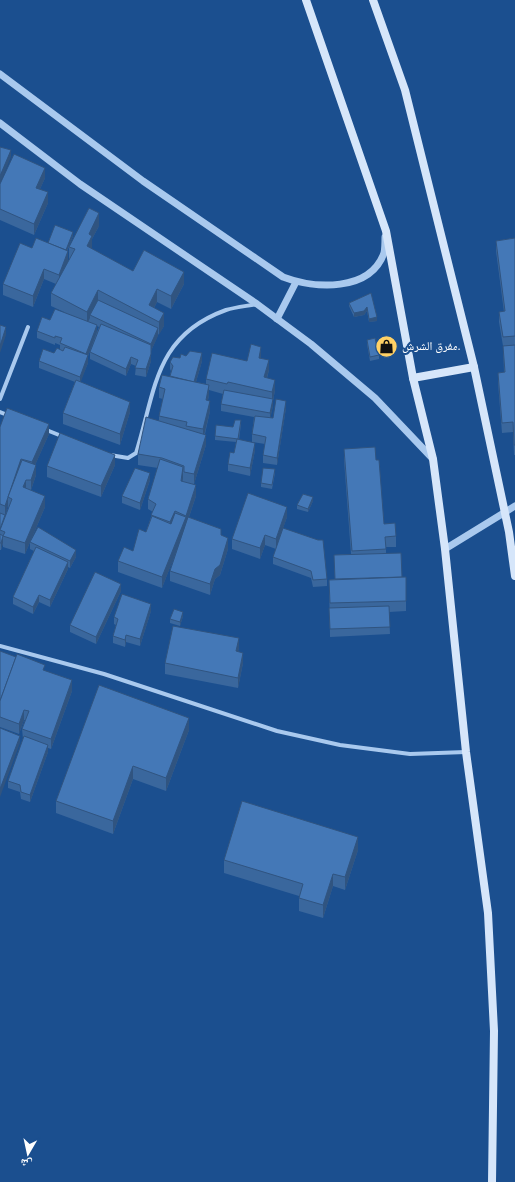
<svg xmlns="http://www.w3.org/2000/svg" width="515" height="1182" viewBox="0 0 515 1182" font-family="Karla,'Noto Naskh Arabic',sans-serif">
  <rect width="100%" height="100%" fill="#1b4f8f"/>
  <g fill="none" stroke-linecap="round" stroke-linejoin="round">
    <g stroke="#a9c9ee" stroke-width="4">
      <path d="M0 399 28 327"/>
      <path d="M0 412 10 416"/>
      <path d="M44 429 64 437"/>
      <path d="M110 455 128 458 136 453C156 390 154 336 226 310 236 307 247 306 257 304"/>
      <path d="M0 646 104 674 277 731 340 745 410 754 466 752"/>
    </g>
    <g stroke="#a9c9ee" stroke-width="7">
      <path d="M0 74 143 181 283 277C315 289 370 292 384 253 385 248 385 242 385 237"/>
      <path d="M0 123 80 184 257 304 311 344 375 398 433 459"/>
      <path d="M277 319 296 282"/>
      <path d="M445 549 515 506"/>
    </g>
    <g stroke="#d6e6fa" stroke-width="8">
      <path d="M306 0 386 231 413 378 433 459 445 549 466 752 488 913 494 1031 492 1182"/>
      <path d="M373 0 405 90 474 367 509 532 515 576"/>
      <path d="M413 378 474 367"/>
    </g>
  </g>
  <g fill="#3a679d" fill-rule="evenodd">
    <path d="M45 178 40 189 48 203 34 235 0 220V184Z"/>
    <path d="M99 226 92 239V249L133 271 184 284 171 309 157 302 154 308 164 326 158 335 151 351V361L146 377 135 375 136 366 131 364 126 376 90 359V352L95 339 88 356V363L80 382 130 412 120 445 63 424V413L75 382 39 368V361L54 353 60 349V345L55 343V345L37 338V331L50 320 64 312 51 306V293L56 284 44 279 33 307 3 295V284L32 248 73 236 69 246ZM69 247V260L68 261 67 251ZM97 326 99 327 97 332Z"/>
    <path d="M515 238V455H514L513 432 502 433 498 383V373L504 372 503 346 499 322V312H504L496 251V241Z"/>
    <path d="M371 293 377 321 369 322 367 311 364 315 354 317 349 306V303Z"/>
    <path d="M367 340 379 355V359L370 361 367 344Z"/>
    <path d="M261 357V358L269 370 267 378 275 390 273 401V406L270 418H273L286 408 277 465 263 463V455L265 444 252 442V434L254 417 221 411V404L223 394 209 390V395L208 400 210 411 205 434 206 445 194 484 196 496 189 517 221 536 228 549 220 575 215 579 210 595 170 581V571L175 554 162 588 118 572V561L133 551 146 532 151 517 153 512 148 509V499L158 468 138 465V454L159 421V416L163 399 159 398V387L170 376 171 371 170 369V362L202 361 196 382 206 384V379L247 361Z"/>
    <path d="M241 424 239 440 255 450 250 476 228 471V464L234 453 236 442 215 440V436Z"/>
    <path d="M0 427 49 434 35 465 36 475 31 490 45 507 25 554 3 547V543L1 550H0ZM8 505V508L5 516V515Z"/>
    <path d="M344 449 376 460 384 524 396 536V547H386V553L402 577H406V611L389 612 390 634 330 637 329 580 335 579 334 555 351 554 344 460Z"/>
    <path d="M115 465 101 497 47 477V466Z"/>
    <path d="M275 473 272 489 261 487V483Z"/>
    <path d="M150 480 140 510 122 503V496Z"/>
    <path d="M313 501 308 512 297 509V505Z"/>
    <path d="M287 517 280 536 327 579V586L313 587 311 578 273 564V557L276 549 265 545 260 559 232 549V539Z"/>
    <path d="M30 542 76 557 70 568 68 567V569L50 607 39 602 33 614 13 604V597L34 551 30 549Z"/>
    <path d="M121 591 96 644 70 632V625Z"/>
    <path d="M151 611 140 646 126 642 125 647 113 643V636L116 625 114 624V617Z"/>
    <path d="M183 616 180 626 170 623V619Z"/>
    <path d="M239 648 238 651 243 663 238 688 165 674V663Z"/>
    <path d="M0 651 45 671 72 691 51 749 48 748V752L30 802 21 799 20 792 8 788V781L23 739 22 729 25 720H24L19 734 0 727Z"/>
    <path d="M189 730 166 791 133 779 113 834 56 813V801Z"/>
    <path d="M358 850 345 890 333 886 323 918 299 911V896L224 873V860Z"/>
  </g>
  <g fill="#305480">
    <path d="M11 150V157L0 184V176Z"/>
    <path d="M45 168V178L36 198V188Z"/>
    <path d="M48 192V203L34 235V224Z"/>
    <path d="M99 213V226L92 239V249L87 259V246L89 234Z"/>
    <path d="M73 232V236L64 258V255Z"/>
    <path d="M68 251V262L59 285V275Z"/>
    <path d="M44 269V279L33 307V296Z"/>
    <path d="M184 272V284L171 309V296Z"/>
    <path d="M157 289V302L149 318V305Z"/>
    <path d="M98 290V303L90 315V318L87 324V312Z"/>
    <path d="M367 307V311L364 315 354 317V313Z"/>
    <path d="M164 313V326L159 335V322Z"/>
    <path d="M377 317V321L369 322V319Z"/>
    <path d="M97 325V332L88 356V363L80 384V377L86 360V354Z"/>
    <path d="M6 327V335L0 353V346Z"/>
    <path d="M158 328V336L151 351V344Z"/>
    <path d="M261 347V357L259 368V358Z"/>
    <path d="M202 353V361L194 389V382Z"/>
    <path d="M151 354V361L146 377V369Z"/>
    <path d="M131 357V364L126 376V369Z"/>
    <path d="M269 360V370L264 387V377Z"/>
    <path d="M275 380V390L273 401V406L270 420V413L272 400V392Z"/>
    <path d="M209 385V395L206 410V400Z"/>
    <path d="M210 401V411L203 440V429Z"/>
    <path d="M286 401V408L277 465V458Z"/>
    <path d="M130 402V412L120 445V434Z"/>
    <path d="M49 424V434L32 472V462Z"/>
    <path d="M206 435V445L194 484V474Z"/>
    <path d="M255 443V450L250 476V468Z"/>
    <path d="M115 455V465L101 497V486Z"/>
    <path d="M21 459V469L8 497V505L5 516V506Z"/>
    <path d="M36 465V475L31 490V480Z"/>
    <path d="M183 467V478L181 491V481Z"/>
    <path d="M150 473V480L140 510V503Z"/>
    <path d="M26 480V490L23 487Z"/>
    <path d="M196 485V496L186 526V516Z"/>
    <path d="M45 496V507L25 554V543Z"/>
    <path d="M313 497V501L308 512V509Z"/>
    <path d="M287 507V517L276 549V539Z"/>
    <path d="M175 511V521L170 533V522Z"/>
    <path d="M186 517V527L162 588V577Z"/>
    <path d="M265 535V545L260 559V548Z"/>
    <path d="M3 536V543L1 550V543Z"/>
    <path d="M228 538V549L220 575 215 579 210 595V584L215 569Z"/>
    <path d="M76 550V557L70 568V561Z"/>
    <path d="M68 562V569L50 607V600Z"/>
    <path d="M121 584V591L96 644V637Z"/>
    <path d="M39 595V602L33 614V607Z"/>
    <path d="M151 604V611L140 646V639Z"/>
    <path d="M183 612V616L180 626V622Z"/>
    <path d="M126 635V642L125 647V640Z"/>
    <path d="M239 638V648L236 661V651Z"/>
    <path d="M243 653V663L238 688V678Z"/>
    <path d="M72 680V691L51 749V739Z"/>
    <path d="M24 710V720L19 734V724Z"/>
    <path d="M189 718V730L166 791V778Z"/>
    <path d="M20 736V743L0 797V789Z"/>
    <path d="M48 745V752L30 802V795Z"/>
    <path d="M133 766V779L113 834V821Z"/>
    <path d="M358 837V850L345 890V877Z"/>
    <path d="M333 874V886L323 918V905Z"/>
  </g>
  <g fill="#4478b7" stroke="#305480">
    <path d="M0 147 11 150 0 176Z"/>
    <path d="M14 154 45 168 36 188 48 192 34 224 0 209V184Z"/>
    <path d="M89 208 99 213 89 234 92 236 87 246 133 271 144 250 184 272 171 296 157 289 149 305 164 313 159 322 98 290 87 312 51 293 75 249 69 247Z"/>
    <path d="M55 225 73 232 66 250 48 243Z"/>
    <path d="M36 238 68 251 59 275 44 269 33 296 3 284 20 243 32 248Z"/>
    <path d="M515 238V336L503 337 499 312 505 311 496 241Z"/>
    <path d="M371 293 377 317 369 319 367 307 364 311 354 313 349 303Z"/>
    <path d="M98 300 158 328 151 344 90 315Z"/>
    <path d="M55 309 97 325 86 354 60 343 62 338 55 336V338L37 331 42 317 50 320Z"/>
    <path d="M101 324 151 345V354L146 369 135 368 138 360 131 357 126 369 90 352Z"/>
    <path d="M0 325 6 327 0 346Z"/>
    <path d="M375 338 379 355 370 357 367 340Z"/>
    <path d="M251 344 261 347 259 358 269 360 264 377 275 380 272 392 228 382 227 384 206 379 212 353 247 361Z"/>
    <path d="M515 345V445H514L513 422 502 423 498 373 505 372 503 346Z"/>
    <path d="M65 347 88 355 80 377 39 361 43 349 54 353 57 348 63 351Z"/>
    <path d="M190 351 202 353 194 382 170 376 173 366 170 362 173 357 180 358 181 354 186 356Z"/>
    <path d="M162 375 209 385 206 400 210 401 203 429 186 426 187 422 159 416 165 389 159 387Z"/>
    <path d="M76 380 130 402 120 434 63 413Z"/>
    <path d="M224 390 273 399 270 413 221 404Z"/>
    <path d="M276 399 286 401 277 458 263 455 266 437 252 434 255 416 273 418Z"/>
    <path d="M7 408 49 424 32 462 21 459 5 506 0 504V427Z"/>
    <path d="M146 417 206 435 194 474 184 472V466L162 458 138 454Z"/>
    <path d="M235 420H241L238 439 215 436 216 425 233 427Z"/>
    <path d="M60 433 115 455 101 486 47 466Z"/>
    <path d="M237 439 255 443 250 468 228 464 230 452 234 453Z"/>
    <path d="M375 447 376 460H379L384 524 395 523 396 536 385 537 386 549 352 551 344 449Z"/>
    <path d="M160 459 183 467 181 481 196 485 186 516 175 511 170 522 151 515 156 504 148 499Z"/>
    <path d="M22 460 36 465 31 480H26L23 487 45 496 25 543 3 536 5 532 0 530 12 499 8 497Z"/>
    <path d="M135 468 150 473 140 503 122 496Z"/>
    <path d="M263 468 275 469 272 485 261 483Z"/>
    <path d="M248 493 287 507 276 539 265 535 260 548 232 539Z"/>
    <path d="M303 494 313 497 308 509 297 505Z"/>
    <path d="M0 513 5 515 0 529Z"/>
    <path d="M175 513 186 517 162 577 118 561 124 547 133 551 139 529 146 532 152 516 171 524Z"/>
    <path d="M188 517 221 529V535L228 538 220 565 215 569 210 584 170 571Z"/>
    <path d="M38 527 76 550 70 561 30 542Z"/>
    <path d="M283 528 318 540H323L327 579 313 580 311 571 273 557Z"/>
    <path d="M0 534 3 536 1 543H0Z"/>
    <path d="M36 547 68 562 50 600 39 595 33 607 13 597Z"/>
    <path d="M401 553 402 577 335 579 334 555Z"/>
    <path d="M95 572 121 584 96 637 70 625Z"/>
    <path d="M406 577V601L330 603 329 580Z"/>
    <path d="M122 594 151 604 140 639 126 635 125 640 113 636 118 619 114 617Z"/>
    <path d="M389 606 390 627 330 629 329 608Z"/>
    <path d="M174 609 183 612 180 622 170 619Z"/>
    <path d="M173 626 239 638 236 651 243 653 238 678 165 663Z"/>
    <path d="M0 651 16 657 0 701Z"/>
    <path d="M17 654 45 665 43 670 72 680 51 739 22 729 29 711 24 710 19 724 0 717V701Z"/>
    <path d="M99 685 189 718 166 778 133 766 113 821 56 801Z"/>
    <path d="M0 728 20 736 0 789Z"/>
    <path d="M24 736 48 745 30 795 21 792 20 785 8 781Z"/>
    <path d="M242 801 358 837 345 877 333 874 323 905 299 898 303 884 224 860Z"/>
  </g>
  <defs>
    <symbol id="shop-disc" viewBox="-11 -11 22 22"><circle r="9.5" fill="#ffd166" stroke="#1b4f8f"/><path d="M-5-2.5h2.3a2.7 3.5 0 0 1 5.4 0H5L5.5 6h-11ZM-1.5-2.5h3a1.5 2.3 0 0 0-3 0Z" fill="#111"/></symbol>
  </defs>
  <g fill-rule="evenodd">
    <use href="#shop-disc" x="374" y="334" width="25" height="25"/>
  </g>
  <g text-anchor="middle" stroke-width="4" stroke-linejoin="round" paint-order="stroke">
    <g font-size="12" fill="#fff" stroke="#1b4f8f" text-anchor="start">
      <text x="402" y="350">مفرق الشرش.</text>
    </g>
  </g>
  <g transform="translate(28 1154) rotate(189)" stroke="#1b4f8f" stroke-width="3" paint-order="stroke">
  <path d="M0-3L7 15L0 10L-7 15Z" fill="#ffffff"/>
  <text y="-6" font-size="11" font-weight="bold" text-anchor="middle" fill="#ffffff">ش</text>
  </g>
</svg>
